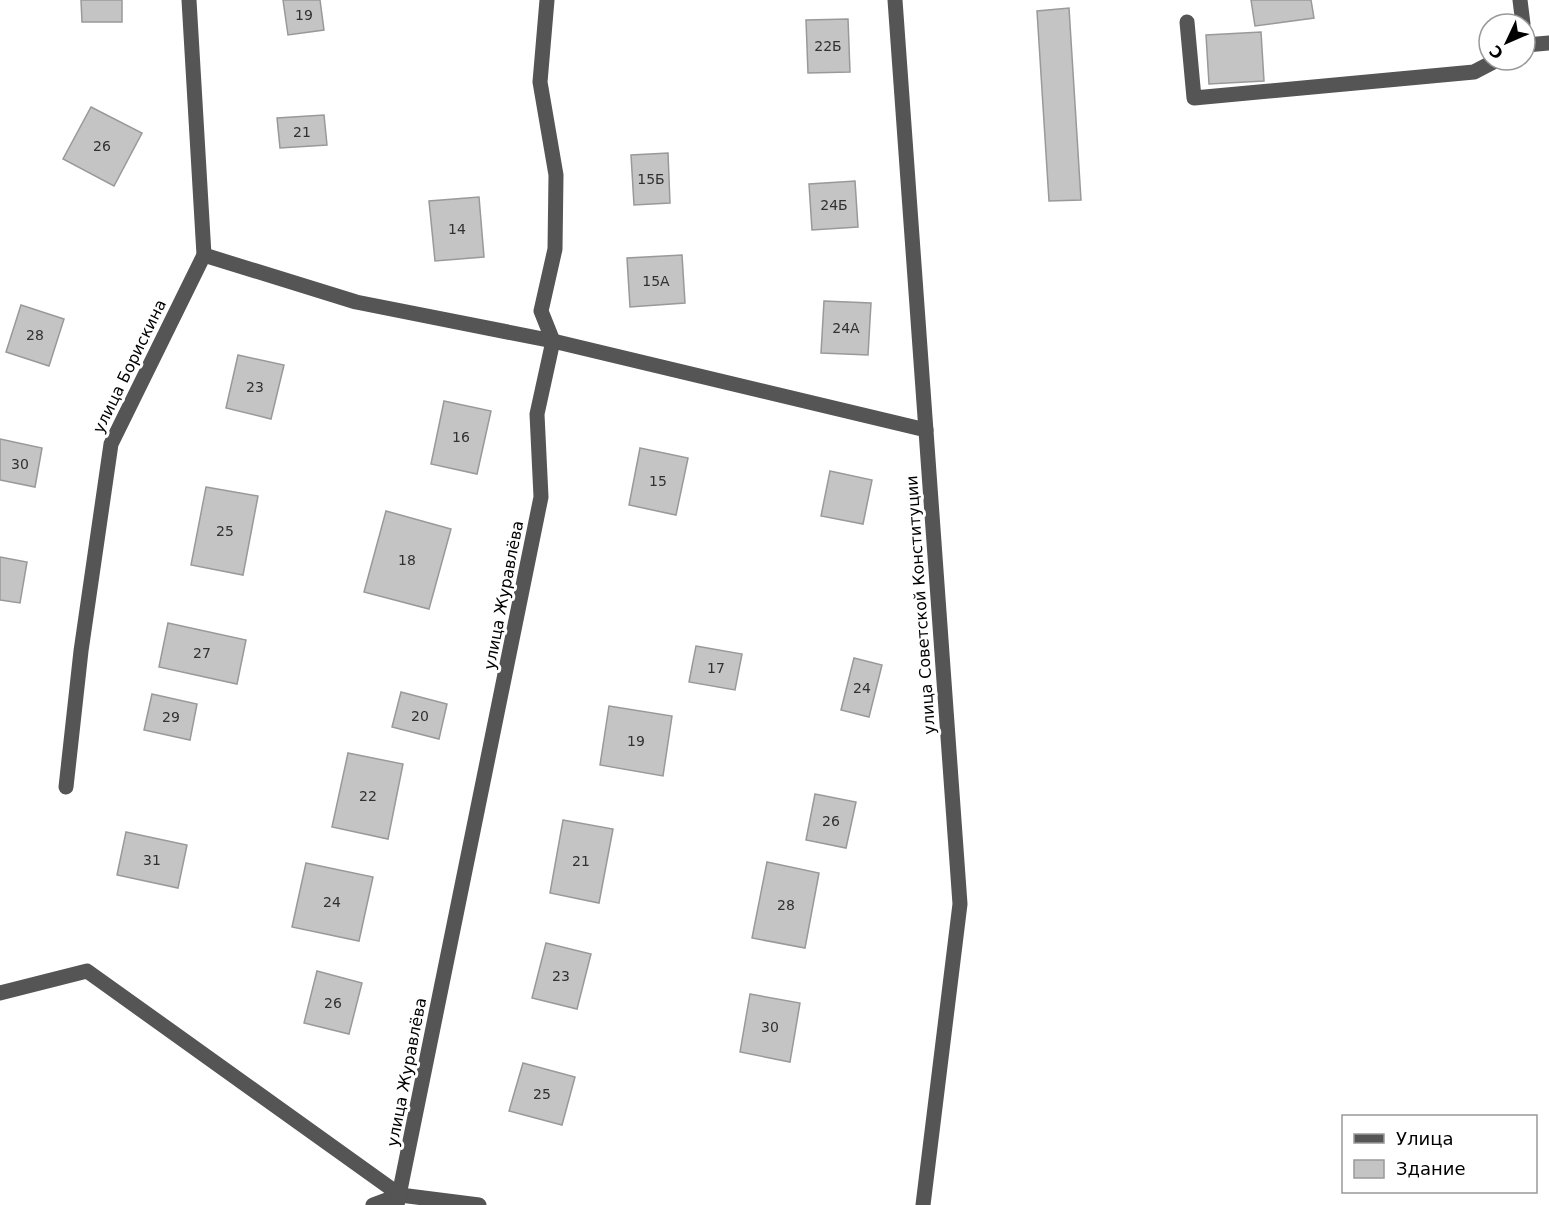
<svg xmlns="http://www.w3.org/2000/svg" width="1549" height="1205" viewBox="0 0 1549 1205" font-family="'DejaVu Sans',sans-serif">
  <rect width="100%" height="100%" fill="#fff"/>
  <g fill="#c4c4c4" stroke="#999" stroke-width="1.5">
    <path d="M81 0H122V22H82Z"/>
    <path d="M283 0H320L324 30 288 35Z"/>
    <path d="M1251 0H1311L1314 18 1255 26Z"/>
    <path d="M1069 8 1081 200 1049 201 1037 11Z"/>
    <path d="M848 19 850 72 808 73 806 20Z"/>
    <path d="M1261 32 1264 81 1209 84 1206 35Z"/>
    <path d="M91 107 142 133 114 186 63 159Z"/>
    <path d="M324 115 327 145 280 148 277 118Z"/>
    <path d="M668 153 670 203 634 205 631 155Z"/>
    <path d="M855 181 858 227 812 230 809 184Z"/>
    <path d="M479 197 484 257 435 261 429 201Z"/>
    <path d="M682 255 685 303 630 307 627 258Z"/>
    <path d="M824 301 871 303 868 355 821 353Z"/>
    <path d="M21 305 64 319 49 366 6 352Z"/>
    <path d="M238 355 284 365 271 419 226 408Z"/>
    <path d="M444 401 491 411 477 474 431 464Z"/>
    <path d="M0 439 42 448 35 487 0 480Z"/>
    <path d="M640 448 688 458 676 515 629 505Z"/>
    <path d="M830 471 872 480 863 524 821 516Z"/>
    <path d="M206 487 258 496 243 575 191 565Z"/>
    <path d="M386 511 451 529 429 609 364 592Z"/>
    <path d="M0 557 27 562 20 603 0 600Z"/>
    <path d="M168 623 246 640 237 684 159 667Z"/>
    <path d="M696 646 742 654 735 690 689 682Z"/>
    <path d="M854 658 882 665 869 717 841 710Z"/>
    <path d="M401 692 447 704 439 739 392 727Z"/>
    <path d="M152 694 197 704 190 740 144 730Z"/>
    <path d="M609 706 672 716 663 776 600 765Z"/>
    <path d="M348 753 403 764 388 839 332 827Z"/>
    <path d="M815 794 856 802 846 848 806 840Z"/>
    <path d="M563 820 613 829 599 903 550 893Z"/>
    <path d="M126 832 187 845 178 888 117 875Z"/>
    <path d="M767 862 819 873 805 948 752 938Z"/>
    <path d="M306 863 373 877 359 941 292 927Z"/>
    <path d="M546 943 591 954 577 1009 532 998Z"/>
    <path d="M317 971 362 983 349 1034 304 1023Z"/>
    <path d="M750 994 800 1003 790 1062 740 1052Z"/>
    <path d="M523 1063 575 1077 562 1125 509 1111Z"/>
  </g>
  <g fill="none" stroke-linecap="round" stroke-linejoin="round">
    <g stroke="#555" stroke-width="15">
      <path d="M895 0 960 904 923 1205"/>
      <path d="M1520 0 1523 24"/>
      <path d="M1187 22 1194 98 1474 72 1497 60"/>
      <path d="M1525 38 1526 45 1549 43"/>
      <path d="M204 255 356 302 553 341 926 430"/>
      <path d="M66 787 81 651 111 444 204 255 189 0"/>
      <path d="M0 993 87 971 400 1195 479 1205"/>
      <path d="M373 1205 400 1195"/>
      <path d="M397 1205 541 497 537 414 553 341 541 311 555 249 556 175 540 82 547 0"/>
    </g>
  </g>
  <g text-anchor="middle" stroke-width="6" stroke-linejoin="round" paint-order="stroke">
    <g font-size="14" fill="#313131">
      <text x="304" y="20">19</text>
      <text x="828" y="51">22Б</text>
      <text x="302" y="137">21</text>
      <text x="102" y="151">26</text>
      <text x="651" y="184">15Б</text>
      <text x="834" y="210">24Б</text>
      <text x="457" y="234">14</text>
      <text x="656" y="286">15А</text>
      <text x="846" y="333">24А</text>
      <text x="35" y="340">28</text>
      <text x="255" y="392">23</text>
      <text x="461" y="442">16</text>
      <text x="20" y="469">30</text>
      <text x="658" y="486">15</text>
      <text x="225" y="536">25</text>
      <text x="407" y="565">18</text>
      <text x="202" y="658">27</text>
      <text x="716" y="673">17</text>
      <text x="862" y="693">24</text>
      <text x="420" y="721">20</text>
      <text x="171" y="722">29</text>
      <text x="636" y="746">19</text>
      <text x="368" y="801">22</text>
      <text x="831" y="826">26</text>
      <text x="152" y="865">31</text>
      <text x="581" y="866">21</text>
      <text x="332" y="907">24</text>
      <text x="786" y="910">28</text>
      <text x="561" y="981">23</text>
      <text x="333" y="1008">26</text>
      <text x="770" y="1032">30</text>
      <text x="542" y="1099">25</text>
    </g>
    <g font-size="16" fill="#000" stroke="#fff">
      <text transform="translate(129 366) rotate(-64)" y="6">улица Борискина</text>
      <text transform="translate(503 595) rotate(-79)" y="6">улица Журавлёва</text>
      <text transform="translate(920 605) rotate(-94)" y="6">улица Советской Конституции</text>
      <text transform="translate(406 1072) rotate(-79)" y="6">улица Журавлёва</text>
    </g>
  </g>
  <rect x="1342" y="1115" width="195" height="78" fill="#ffffff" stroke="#999999" stroke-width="1.5"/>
  <rect x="1354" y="1134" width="30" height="9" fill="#555555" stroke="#999999" stroke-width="1.5"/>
  <text x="1396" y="1145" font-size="18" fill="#000000">Улица</text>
  <rect x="1354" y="1160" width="30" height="18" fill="#c4c4c4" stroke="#999999" stroke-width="1.5"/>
  <text x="1396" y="1175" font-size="18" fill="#000000">Здание</text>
  <g transform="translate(1507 42) rotate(226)"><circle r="28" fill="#ffffff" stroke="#999999" stroke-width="1.5"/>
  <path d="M0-4.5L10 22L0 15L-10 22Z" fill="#000000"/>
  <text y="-9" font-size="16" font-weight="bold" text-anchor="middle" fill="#000000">С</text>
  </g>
</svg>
